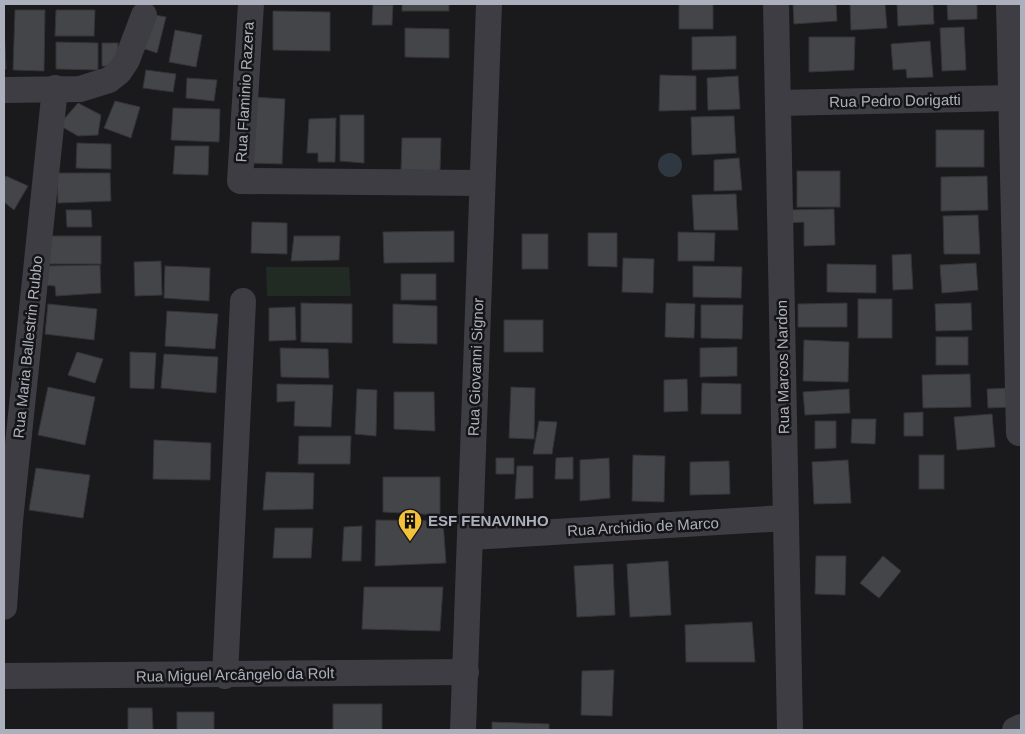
<svg xmlns="http://www.w3.org/2000/svg" width="1025" height="734" viewBox="0 0 1025 734" font-family="Arial,sans-serif">
  <rect width="100%" height="100%" fill="#1a1a1c"/>
  <path fill="#212a23" d="M266 267H349L351 296H267Z"/>
  <circle fill="#2f3841" cx="670" cy="165" r="12"/>
  <g fill="#444549" stroke="#343438">
    <rect x="402" y="4" width="47" height="7"/>
    <rect x="679" y="4" width="34" height="25"/>
    <path d="M793 4H836L837 21 794 24Z"/>
    <path d="M850 4H885L887 28 851 30Z"/>
    <path d="M897 4H933L934 24 898 26Z"/>
    <path d="M947 4H977V19L948 20Z"/>
    <path d="M373 5H393L392 25H372Z"/>
    <path d="M15 10H45L44 71 13 70Z"/>
    <path d="M56 10H95L94 36H55Z"/>
    <path d="M273 11 330 12V51L273 50Z"/>
    <path d="M149 14 166 17 157 53 142 48Z"/>
    <path d="M4 24 6 69H4Z"/>
    <path d="M964 27 966 70 942 71 940 28Z"/>
    <path d="M405 28 449 29V58L405 57Z"/>
    <path d="M175 30 202 35 196 67 169 62Z"/>
    <path d="M736 36V69L692 70V37Z"/>
    <path d="M809 37H855L854 70 809 72Z"/>
    <path d="M930 41 933 77 907 78 906 69 893 70 891 44Z"/>
    <path d="M56 42 98 43V70L56 69Z"/>
    <rect x="102" y="43" width="16" height="23"/>
    <path d="M146 70 176 74 173 92 143 88Z"/>
    <path d="M660 75 696 76V110L659 111Z"/>
    <path d="M738 76 740 109 708 110 707 78Z"/>
    <path d="M187 78 217 80 214 101 186 98Z"/>
    <path d="M252 97 285 99 282 164 250 163Z"/>
    <path d="M115 101 140 107 131 138 104 128Z"/>
    <path d="M78 103 101 115 98 135 78 136 59 125Z"/>
    <path d="M173 108 220 109 219 142 171 140Z"/>
    <path d="M340 115H364V163L340 161Z"/>
    <path d="M734 116 736 153 692 155 691 117Z"/>
    <path d="M336 118 335 162H318V153H307L309 119Z"/>
    <rect x="936" y="130" width="48" height="37"/>
    <path d="M402 138H441L440 171 401 170Z"/>
    <path d="M77 143 111 144V169L76 168Z"/>
    <path d="M175 146H209L208 175 173 174Z"/>
    <path d="M739 158 742 190 714 191V160Z"/>
    <rect x="797" y="171" width="43" height="36"/>
    <path d="M57 173H110L111 201 58 203Z"/>
    <path d="M6 176 28 186 14 210 4 202V180Z"/>
    <path d="M987 176 988 210 941 211V177Z"/>
    <path d="M736 194 738 230H694L692 195Z"/>
    <path d="M834 209 835 245 804 246V222L789 223V210Z"/>
    <path d="M66 210H91L92 227H67Z"/>
    <path d="M978 215 980 254H944L943 216Z"/>
    <path d="M252 222 287 223V254L251 253Z"/>
    <path d="M454 231V262L384 263 383 232Z"/>
    <path d="M678 232 715 233 714 261H678Z"/>
    <path d="M588 233H617V267L588 266Z"/>
    <rect x="522" y="234" width="26" height="35"/>
    <rect x="49" y="236" width="52" height="28"/>
    <path d="M294 236H340L339 260 291 261Z"/>
    <path d="M911 254 913 289 893 290 892 255Z"/>
    <path d="M623 258 654 259 653 293 622 292Z"/>
    <path d="M161 261 162 295 135 296 134 262Z"/>
    <path d="M976 263 978 290 942 293 940 265Z"/>
    <path d="M827 264 876 265V293L827 292Z"/>
    <path d="M100 265 101 293 56 296 55 286 44 285 45 266Z"/>
    <path d="M165 266 210 268 209 301 164 298Z"/>
    <path d="M693 266 742 267 741 298 693 297Z"/>
    <rect x="401" y="274" width="35" height="26"/>
    <rect x="858" y="299" width="34" height="39"/>
    <path d="M301 303 352 304V343L301 342Z"/>
    <path d="M666 303 695 304 694 338 665 337Z"/>
    <path d="M847 303V327H798V304Z"/>
    <path d="M971 303 972 330 936 331 935 304Z"/>
    <path d="M48 304 97 309 94 340 45 334Z"/>
    <path d="M393 304 437 306V344L393 343Z"/>
    <path d="M701 305H743L742 339 701 338Z"/>
    <path d="M295 307 296 340 269 341V308Z"/>
    <path d="M167 311 218 314 215 349 165 346Z"/>
    <rect x="504" y="320" width="39" height="32"/>
    <rect x="936" y="337" width="32" height="28"/>
    <path d="M804 340 849 342 848 382 803 381Z"/>
    <path d="M737 347V376L700 377V348Z"/>
    <path d="M280 348 328 349 329 378 281 377Z"/>
    <path d="M77 352 103 359 95 383 68 375Z"/>
    <path d="M130 352 156 353 154 389 130 388Z"/>
    <path d="M164 354 218 357 216 393 161 388Z"/>
    <path d="M970 374 971 407 923 408 922 375Z"/>
    <path d="M687 379 688 411 664 412V380Z"/>
    <path d="M702 383 741 384V414H701Z"/>
    <path d="M277 384 333 385 331 427 294 426 295 401 277 402Z"/>
    <path d="M48 387 95 397 85 445 38 435Z"/>
    <path d="M511 387 535 388 534 439 509 438Z"/>
    <path d="M1010 388 1011 407 988 408 987 389Z"/>
    <path d="M357 389 377 390 376 436 355 434Z"/>
    <path d="M849 389 850 413 805 415 803 392Z"/>
    <path d="M394 392H434L435 431 394 429Z"/>
    <path d="M923 412V436H904V413Z"/>
    <path d="M992 414 995 447 957 450 954 417Z"/>
    <path d="M852 419H876L875 444 851 443Z"/>
    <path d="M539 421 557 422 552 454H533Z"/>
    <path d="M815 421H836V448L815 449Z"/>
    <path d="M299 436H351L350 464H298Z"/>
    <path d="M154 440 211 443 210 480 153 479Z"/>
    <path d="M633 455 665 456 664 502 632 501Z"/>
    <rect x="919" y="455" width="25" height="34"/>
    <path d="M573 457V479H555L556 458Z"/>
    <rect x="496" y="458" width="18" height="16"/>
    <path d="M609 458 610 498 580 501V460Z"/>
    <path d="M848 460 851 503 814 504 812 462Z"/>
    <path d="M729 461 730 494 690 495V462Z"/>
    <path d="M517 466H533V498L515 499Z"/>
    <path d="M36 468 90 475 83 518 29 510Z"/>
    <path d="M266 472 314 473 313 509 263 510Z"/>
    <path d="M383 477H440V515L383 512Z"/>
    <path d="M376 520 443 521 446 563 375 566Z"/>
    <path d="M362 526 361 561H342L344 527Z"/>
    <path d="M275 528H313L311 558H273Z"/>
    <path d="M816 556H846L845 595 815 594Z"/>
    <path d="M883 556 901 571 879 598 860 583Z"/>
    <path d="M668 561 671 615 630 617 627 564Z"/>
    <path d="M613 564 615 615 577 617 574 566Z"/>
    <path d="M364 587H443L440 631 362 629Z"/>
    <path d="M752 622 755 662H686L685 625Z"/>
    <path d="M614 670 612 716 581 715 582 671Z"/>
    <rect x="333" y="704" width="49" height="26"/>
    <path d="M128 708H152L153 730H128Z"/>
    <rect x="177" y="712" width="37" height="18"/>
    <path d="M492 722 549 724V730H492Z"/>
  </g>
  <g fill="none" stroke-linecap="round" stroke-linejoin="round">
    <g stroke="#3d3d43" stroke-width="26">
      <path d="M251 4 240 181 481 183"/>
      <path d="M776 4 790 730"/>
      <path d="M1009 4 1019 433"/>
      <path d="M4 90 80 89 109 80 119 72 127 60 144 15"/>
      <path d="M778 103 1011 98"/>
      <path d="M471 537 785 518"/>
      <path d="M4 607 10 521 55 88"/>
      <path d="M4 676 466 672"/>
      <path d="M225 676 243 301"/>
      <path d="M463 730 489 4"/>
      <path d="M1015 730 1021 727"/>
    </g>
  </g>
  <defs>
    <symbol id="building-pin" viewBox="-11 -11 22 30"><path d="M0 17L-7.5 6A9.5 9.5 0 1 1 7.5 6Z" fill="#f4c23a" stroke="#151517"/><path d="M-4-6H4V6H1V3H-1V6H-4ZM-2.5-4.3h1.7v1.8h-1.7ZM.8-4.3h1.7v1.8H.8ZM-2.5-1h1.7V.8h-1.7ZM.8-1h1.7V.8H.8Z" fill="#111"/></symbol>
  </defs>
  <g fill-rule="evenodd">
    <use href="#building-pin" x="396" y="507" width="28" height="38"/>
  </g>
  <g text-anchor="middle" stroke-width="5" stroke-linejoin="round" paint-order="stroke">
    <g font-size="15" fill="#acb0bc" stroke="#151517">
      <text transform="translate(245 92) rotate(-87)" y="5">Rua Flaminio Razera</text>
      <text transform="translate(895 101) rotate(-1)" y="5">Rua Pedro Dorigatti</text>
      <text transform="translate(28 347) rotate(-84)" y="5">Rua Maria Ballestrin Rubbo</text>
      <text transform="translate(476 367) rotate(-88)" y="5">Rua Giovanni Signor</text>
      <text transform="translate(783 367) rotate(-91)" y="5">Rua Marcos Nardon</text>
      <text transform="translate(643 527) rotate(-3)" y="5">Rua Archidio de Marco</text>
      <text transform="translate(235 675) rotate(-1)" y="5">Rua Miguel Arcângelo da Rolt</text>
    </g>
    <g font-size="15" font-weight="bold" fill="#acb0bc" stroke="#151517" text-anchor="start">
      <text x="428" y="526">ESF FENAVINHO</text>
    </g>
  </g>
  <rect width="1025" height="734" fill="none" stroke="#acb0bc" stroke-width="10"/>
</svg>
